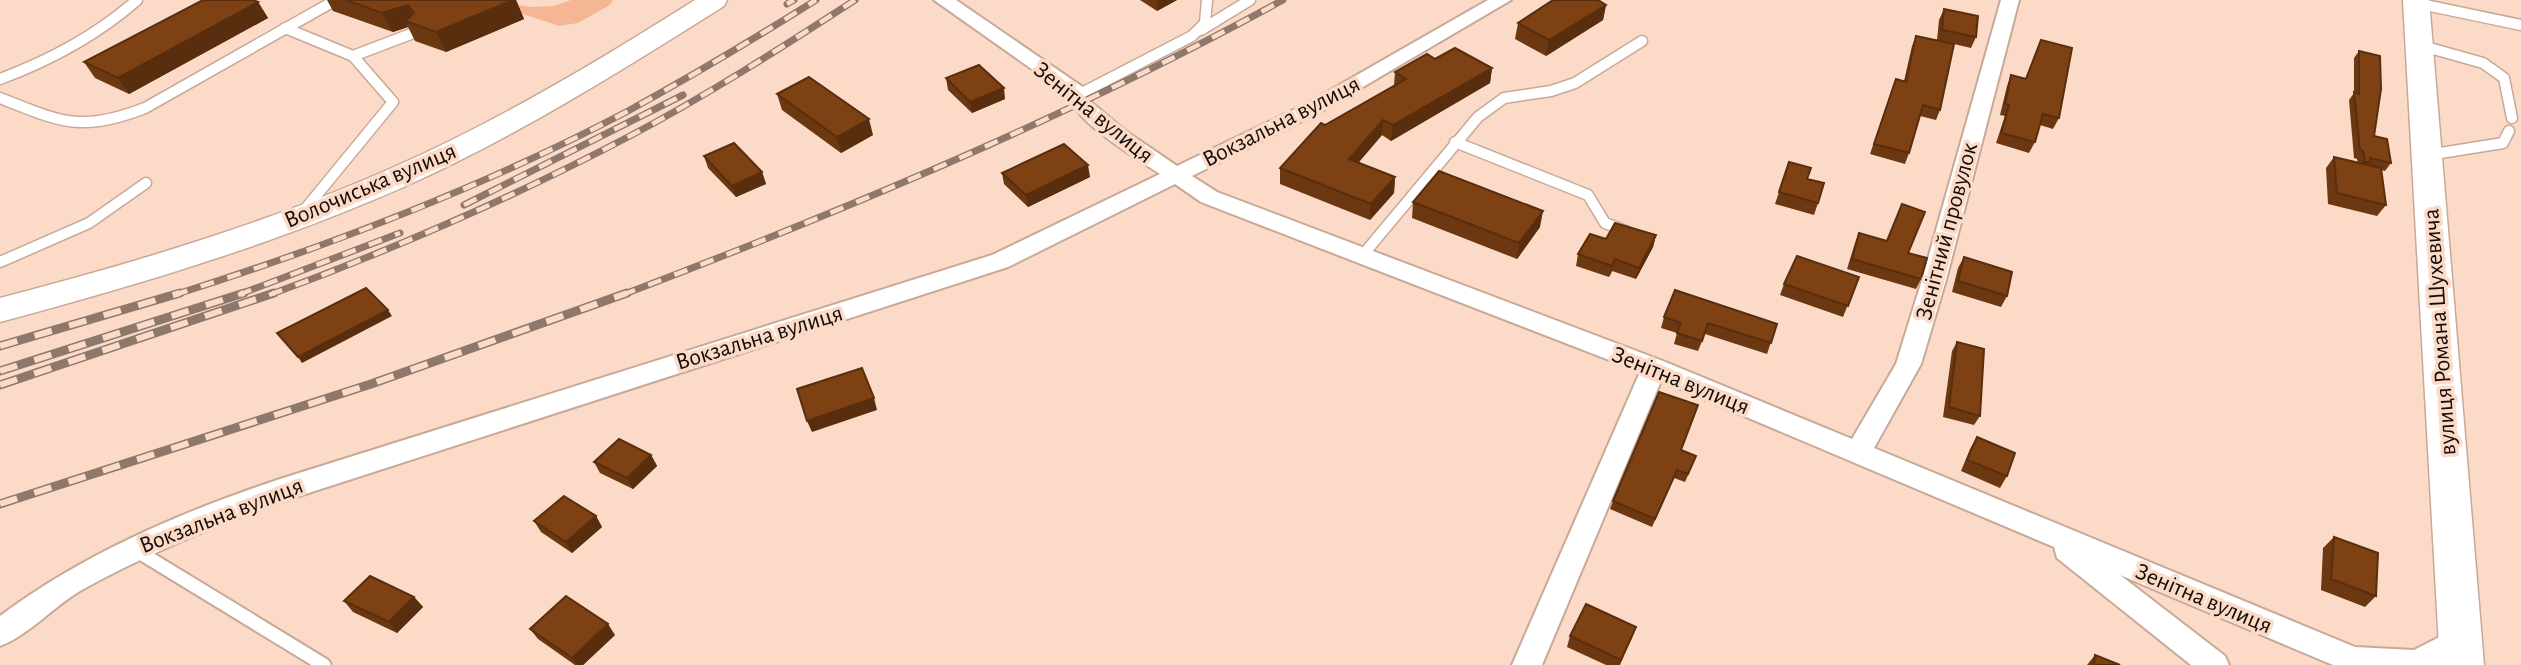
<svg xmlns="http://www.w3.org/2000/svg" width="2521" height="665" viewBox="0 0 2521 665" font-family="'Alegreya Sans',sans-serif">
  <rect width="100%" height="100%" fill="#fbdbc8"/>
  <path fill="#f5b793" d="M481 0 533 7 553 6 571 0H613L610 5 578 23 559 26Z"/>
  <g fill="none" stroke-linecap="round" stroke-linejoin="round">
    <defs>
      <g id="service-far1">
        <path d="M2416 3 2521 25"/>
        <path d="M285 28 353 56 416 32"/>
        <path d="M1201 30 1250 0"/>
        <path d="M2419 45 2483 63 2504 78 2512 118"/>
        <path d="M0 79C51 60 96 36 137 0"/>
        <path d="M1080 94 1192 36 1205 23 1207 0"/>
        <path d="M0 98C61 122 81 133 145 108L336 0"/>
        <path d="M1455 142 1588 195 1605 223 1626 231"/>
        <path d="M2428 155 2503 143 2509 131"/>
        <path d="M302 213 393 102 353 56"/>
        <path d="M1362 256 1478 117 1504 98 1551 91 1575 83 1642 41"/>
        <path d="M0 262 89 223 146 183"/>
      </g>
      <path id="service" d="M134 549 324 665"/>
      <path id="minor" d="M934 0H956L1087 90 1091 102 1127 132 1177 166 1308 103 1488 0H1511L1322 111 1192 176 1217 192 1663 361 1852 439 1896 364 1922 280 2001 0H2019L1946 280 1921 364 1874 448 2355 647 2414 650 2459 627 2469 631 2474 640 2469 649 2441 665H2333L2120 575 2225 656 2229 665H2191L2057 558 2054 547 1661 381 1542 665H1512L1640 372 1201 202 1175 184 1008 267 262 508C200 533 138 558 80 591 53 607 29 635 0 646V616C83 554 181 512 280 479L992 255 1160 174C1139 160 1072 120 1070 96Z"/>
      <g id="secondary">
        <path d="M695 0H727L724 6C621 71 517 136 406 186 275 244 138 285 0 322V298C146 260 291 216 427 152 520 108 608 55 695 0Z"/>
        <path d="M2403 0H2429L2484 665H2440Z"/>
      </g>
    </defs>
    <use href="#service-far1" stroke="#c8a997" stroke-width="13"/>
    <use href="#service" stroke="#c8a997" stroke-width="17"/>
    <use href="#minor" stroke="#c8a997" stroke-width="4"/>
    <use href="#secondary" stroke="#c8a997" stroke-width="3"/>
    <use href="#service-far1" stroke="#fff" stroke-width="10"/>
    <use href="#service" stroke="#fff" stroke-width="13"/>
    <use href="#minor" fill="#fff" fill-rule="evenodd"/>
    <use href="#secondary" fill="#fff" fill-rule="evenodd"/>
    <defs>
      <g id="rail-far1">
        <path d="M787 4 794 0"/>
        <path d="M464 205 683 95"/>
        <path d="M174 295C329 246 484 187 628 111 692 76 754 39 816 0"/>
        <path d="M238 295 400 233"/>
        <path d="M269 295C392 250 512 198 628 137 706 96 781 48 855 0"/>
        <path d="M622 295C848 209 1071 116 1283 0"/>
      </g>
      <g id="rail">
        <path d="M0 346 180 293"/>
        <path d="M0 371 244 293"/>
        <path d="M0 385 274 293"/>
        <path d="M0 504 371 384 627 293"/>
      </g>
    </defs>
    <use href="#rail-far1" stroke="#8e786c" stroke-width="7"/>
    <use href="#rail" stroke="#8e786c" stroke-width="9"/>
    <use href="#rail-far1" stroke="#fbdbc8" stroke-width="4.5" stroke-dasharray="14" stroke-linecap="butt"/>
    <use href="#rail" stroke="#fbdbc8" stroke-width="6" stroke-dasharray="18" stroke-linecap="butt"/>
  </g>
  <g fill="#6c3811">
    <path d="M327 0H516L524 19 446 52 415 41 408 27 393 32 333 11Z"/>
    <path d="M1140 0H1177L1157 11Z"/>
    <path d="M258 2 268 18 129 94 95 78 84 62Z"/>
    <path d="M1606 5 1603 20 1546 56 1515 39 1518 23Z"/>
    <path d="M1944 9 1976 37 1971 48 1954 44 1940 110 1936 120 1920 116 1909 153 1905 164 1870 154 1892 89 1904 81 1912 46 1916 36 1937 40 1939 20Z"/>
    <path d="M2041 40 2059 118 2053 129 2040 125 2035 142 2029 153 1996 143 2005 116 2000 115 2007 86 2011 75 2025 79Z"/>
    <path d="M2359 51 2374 136 2391 163 2385 171 2381 170 2386 205 2377 216 2328 204 2326 168 2334 157 2358 163 2357 159 2354 158 2349 100 2354 93V58Z"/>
    <path d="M1435 59 1492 68 1490 83 1391 141 1382 135 1358 163 1395 177 1394 193 1370 220 1280 184V168L1325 125 1394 85 1395 72Z"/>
    <path d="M946 78 1005 99 972 113 948 90Z"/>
    <path d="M777 94 873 135 841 153 782 110Z"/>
    <path d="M704 156 762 172 766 184 736 197 708 168Z"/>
    <path d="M1789 162 1807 179 1818 203 1814 215 1775 204Z"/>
    <path d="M1002 173 1090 177 1028 207 1004 184Z"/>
    <path d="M1413 202 1540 227 1517 259 1412 218Z"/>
    <path d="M1859 233 1908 253 1921 279 1916 289 1847 269 1855 243Z"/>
    <path d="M1656 235 1653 247 1636 279 1612 271 1609 277 1576 266 1578 254 1606 239Z"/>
    <path d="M1964 257 2007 296 2001 307 1952 292 1958 268Z"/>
    <path d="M1859 277 1843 317 1780 295 1784 284Z"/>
    <path d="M1664 317 1777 324 1767 354 1705 334 1698 351 1674 344 1677 333 1661 328Z"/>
    <path d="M1957 342 1980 416 1974 425 1943 417 1952 351Z"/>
    <path d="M1977 437 2007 476 2000 488 1961 471 1970 449Z"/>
    <path d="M1682 450 1693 464 1685 482 1674 478 1652 527 1610 509 1613 501Z"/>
    <path d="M651 455 657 466 633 489 600 473 594 462Z"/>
    <path d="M596 516 602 527 572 553 541 532 534 521Z"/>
    <path d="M2334 537 2376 596 2365 607 2321 590 2323 548Z"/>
    <path d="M414 597 423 607 397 633 353 612 344 601Z"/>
    <path d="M1636 627 1620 665H1606L1567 647 1570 636Z"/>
    <path d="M530 629 615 635 583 665H575L538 639Z"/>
    <path d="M2095 655 2120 665H2087Z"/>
  </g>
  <g fill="#582e0e">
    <path d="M513 0H516L524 19 446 52 436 32Z"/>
    <path d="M1157 0H1177L1157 11Z"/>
    <path d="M258 2 268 18 129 94 118 78Z"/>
    <path d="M408 5 418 24 405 21 408 27 393 32 382 13Z"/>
    <path d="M1606 5 1603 20 1546 56 1549 40Z"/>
    <path d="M1492 68 1490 83 1391 141 1393 125Z"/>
    <path d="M1004 88 1005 99 972 113 970 102Z"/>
    <path d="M869 119 873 135 841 153 837 137Z"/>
    <path d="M1383 120 1382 135 1348 175 1349 159Z"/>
    <path d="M1088 165 1090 177 1028 207 1026 195Z"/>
    <path d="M762 172 766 184 736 197 732 186Z"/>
    <path d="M1395 177 1394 193 1370 220 1371 204Z"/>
    <path d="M1543 211 1540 227 1517 259 1519 243Z"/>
    <path d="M1656 235 1653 247 1636 279 1639 268Z"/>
    <path d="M1615 259 1612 271 1609 277 1612 266Z"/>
    <path d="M388 310 392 316 302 363 298 357Z"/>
    <path d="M874 398 877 410 812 432 807 421Z"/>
    <path d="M651 455 657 466 633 489 627 478Z"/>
    <path d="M596 516 602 527 572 553 566 542Z"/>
    <path d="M414 597 423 607 397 633 389 622Z"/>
    <path d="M608 624 615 635 583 665H577L572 658Z"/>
    <path d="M1636 627 1632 638 1619 665 1621 660Z"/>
  </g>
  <g fill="#7e4114" stroke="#582e0e" stroke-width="2">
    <path d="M203 0H253L258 2 118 78 84 62Z"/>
    <path d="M346 0H513L436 32 405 21 414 13 408 5 382 13Z"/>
    <path d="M1553 0H1598L1606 5 1549 40 1518 23Z"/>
    <path d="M1944 9 1978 16 1976 37 1942 30Z"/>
    <path d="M1916 36 1954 44 1940 110 1923 105 1909 153 1874 144 1896 79 1906 82Z"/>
    <path d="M2041 40 2072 48 2059 118 2043 114 2035 142 2001 133 2009 105 2005 104 2011 75 2026 79Z"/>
    <path d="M1455 48 1492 68 1393 125 1383 120 1349 159 1395 177 1371 204 1280 168 1321 123 1325 125 1406 79 1395 72 1427 54 1435 59Z"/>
    <path d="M2359 51 2380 56 2381 89 2374 136 2387 139 2391 163 2370 158V162H2365L2363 151 2360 150 2354 92 2359 94Z"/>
    <path d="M979 65 1004 88 970 102 946 78Z"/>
    <path d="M809 77 869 119 837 137 777 94Z"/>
    <path d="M734 143 762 172 732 186 704 156Z"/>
    <path d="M1064 144 1088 165 1026 195 1002 173Z"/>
    <path d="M2334 157 2381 168 2386 205 2337 193Z"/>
    <path d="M1789 162 1811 168 1807 179 1824 183 1818 203 1779 192Z"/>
    <path d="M1439 171 1543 211 1519 243 1413 202Z"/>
    <path d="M1902 204 1925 212 1908 253 1927 258 1921 279 1852 259 1859 233 1887 241Z"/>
    <path d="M1615 223 1656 235 1639 268 1615 259 1612 266 1578 254 1590 234 1606 239Z"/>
    <path d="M1797 256 1859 277 1848 306 1784 284Z"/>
    <path d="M1964 257 2012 272 2007 296 1958 281Z"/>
    <path d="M366 288 388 310 298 357 277 333Z"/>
    <path d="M1675 290 1777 324 1771 343 1708 323 1702 341 1677 333 1681 323 1664 317Z"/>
    <path d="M1957 342 1984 349 1980 416 1949 407Z"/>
    <path d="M862 368 874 398 807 421 797 389Z"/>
    <path d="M1659 392 1698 405 1681 450 1696 456 1688 474 1677 470 1655 519 1613 501Z"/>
    <path d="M1977 437 2015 453 2007 476 1967 460Z"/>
    <path d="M619 439 651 455 627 478 594 462Z"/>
    <path d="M564 496 596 516 566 542 534 521Z"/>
    <path d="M2334 537 2378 553 2376 596 2331 579Z"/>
    <path d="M370 576 414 597 389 622 344 601Z"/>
    <path d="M566 596 608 624 572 658 530 629Z"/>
    <path d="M1586 604 1636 627 1621 660 1570 636Z"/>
    <path d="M2095 655 2120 665H2094Z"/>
  </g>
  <g text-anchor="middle" stroke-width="7" stroke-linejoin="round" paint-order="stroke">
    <g font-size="24" fill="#160c06" stroke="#fbdbc8">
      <text transform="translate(1094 112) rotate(39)" y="8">Зенітна вулиця</text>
      <text transform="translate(1281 121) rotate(-27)" y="8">Вокзальна вулиця</text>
      <text transform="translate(370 185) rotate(-23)" y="8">Волочиська вулиця</text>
      <text transform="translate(1946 231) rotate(-75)" y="8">Зенітний провулок</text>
      <text transform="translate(2439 332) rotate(-94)" y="8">вулиця Романа Шухевича</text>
      <text transform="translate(759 337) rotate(-17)" y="8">Вокзальна вулиця</text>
      <text transform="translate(1681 380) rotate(22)" y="8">Зенітна вулиця</text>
      <text transform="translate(221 515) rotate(-21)" y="8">Вокзальна вулиця</text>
      <text transform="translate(2204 598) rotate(23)" y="8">Зенітна вулиця</text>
    </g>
  </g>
</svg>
